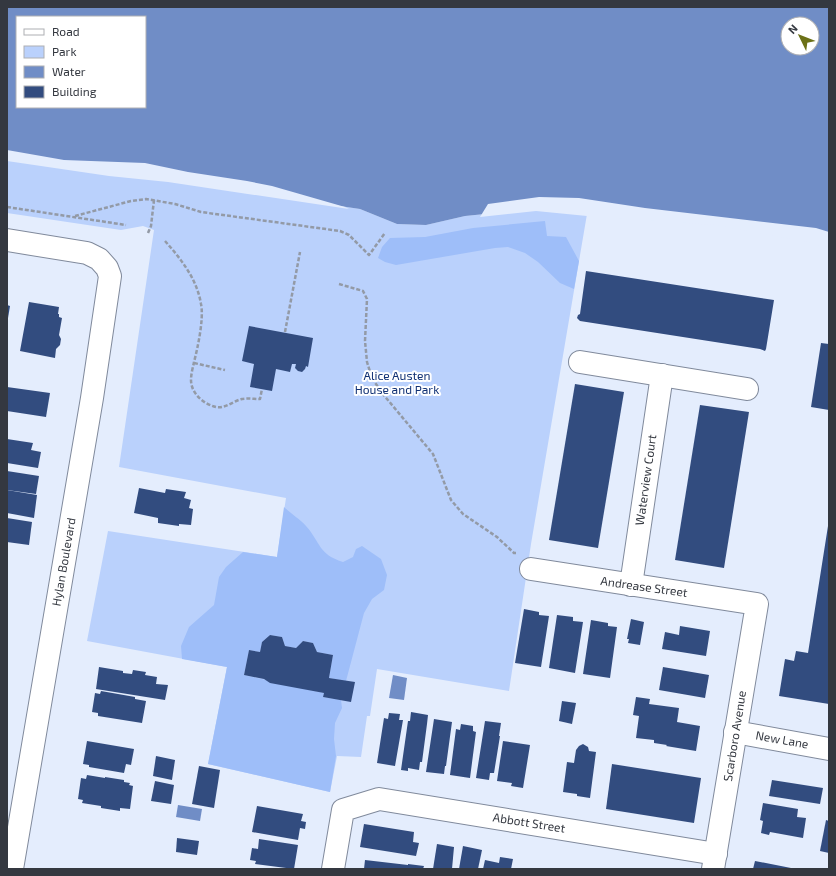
<svg xmlns="http://www.w3.org/2000/svg" width="836" height="876" viewBox="0 0 836 876" font-family="'Exo 2',sans-serif">
  <rect width="100%" height="100%" fill="#e4edfd"/>
  <path fill="#bad1fc" d="M7 159 232 190 360 209 397 224 426 225 465 216 536 209 587 214 531 544 509 691 377 669 370 716H367L361 757 337 756 330 792 208 764 227 667 87 641 108 531 277 557 286 498 119 467 154 230 143 226 121 230 7 213Z"/>
  <g fill="#9ebef9">
    <path d="M545 221 547 236 566 237 579 261 574 289 560 283 538 262 525 253 508 247 495 248 396 265 385 262 378 258 382 247 390 238 425 237 473 228Z"/>
    <path d="M284 507C291 514 300 519 306 526 321 543 318 554 343 562L353 557 356 549 362 546 381 559 387 575 384 590 372 599 364 613 346 681 329 678 333 655 317 652 313 643 303 641 296 648 285 646 282 637 270 635 262 642 260 652 249 650 244 675 324 693 323 697 341 700 342 708 335 723 334 739 336 756 330 792 208 764 227 667 182 659 181 646 189 627 214 605 219 577 226 567 243 552 277 557Z"/>
  </g>
  <g fill="#708dc6" fill-rule="evenodd">
    <path d="M7 7H829V248L814 241 715 223 536 209 465 216 426 225 397 224 360 209 232 190 7 159ZM17 17H145V107H17ZM788 24H812V48H788Z"/>
    <path d="M393 675 407 678 404 700 389 698Z"/>
    <path d="M178 805 202 809 200 821 176 817Z"/>
  </g>
  <g fill="#e4edfd">
    <path d="M7 150 64 160 145 163 188 172 247 181 272 186 345 207 349 209 168 182 109 176 7 161Z"/>
    <path d="M539 197 579 198 645 208 816 228 829 232V250L814 243 715 225 587 216 536 211 480 217 488 204Z"/>
  </g>
  <g fill="#324c7f">
    <path d="M586 271 774 300 766 349 765 351 760 349 580 321 577 318 578 315 580 314Z"/>
    <path d="M29 302 59 307 58 314H59V317L62 318 59 335 61 339 60 345 56 349 55 358 20 351Z"/>
    <path d="M7 305 10 306 8 318H7Z"/>
    <path d="M249 326 313 338 308 367 306 366 305 369 302 372 298 371 295 368 296 364H292L290 372 276 369 272 391 250 387 254 364 242 361Z"/>
    <path d="M821 343 829 344V410L811 407Z"/>
    <path d="M575 384 624 392 598 548 549 540Z"/>
    <path d="M7 387 50 393 46 417 7 411Z"/>
    <path d="M700 405 749 412 724 568 675 560Z"/>
    <path d="M7 439 33 443 31 450 41 452 38 468 7 463Z"/>
    <path d="M7 471 39 476 36 494 7 490Z"/>
    <path d="M139 488 165 493 166 489 186 492 184 498 191 500 189 508 193 509 191 525 179 524V526L158 523V518L134 513Z"/>
    <path d="M7 490 37 495 34 518 7 513Z"/>
    <path d="M7 518 32 522 29 545 7 542Z"/>
    <path d="M828 526H829V704L779 696 785 659 794 661 796 651 808 653Z"/>
    <path d="M524 609 539 612V615L549 616 541 667 515 663Z"/>
    <path d="M557 615 573 617V621L583 622 575 673 549 668Z"/>
    <path d="M631 619 644 622 640 645 628 643 629 639H627Z"/>
    <path d="M591 620 608 623V626L617 627 610 678 583 674Z"/>
    <path d="M680 626 710 631 706 656 662 649 665 632 679 635Z"/>
    <path d="M270 635 282 637 285 646 296 648 303 641 313 643 317 652 333 655 329 678 355 682 351 702 323 697 324 693 270 683 264 679 244 675 249 650 260 652 262 642Z"/>
    <path d="M99 667 123 671V673L132 674 133 670 146 672 145 675 157 677 156 684 168 685 165 700 96 689Z"/>
    <path d="M663 667 709 675 705 698 659 690Z"/>
    <path d="M101 691 135 697V699L146 701 142 723 98 716V713L92 712 95 693 100 694Z"/>
    <path d="M636 697 650 699 649 704 679 708 677 722 700 726 696 751 666 746 667 745 654 743V740L636 738 639 716 633 715Z"/>
    <path d="M562 701 576 703 572 724 559 721Z"/>
    <path d="M411 712 428 715 427 724 422 762H420L419 770 408 768V771L401 770 408 721H410Z"/>
    <path d="M389 713 400 714 399 720H403L395 766 377 763 384 718 388 719Z"/>
    <path d="M434 719 452 722 446 766H445L444 774 426 772Z"/>
    <path d="M485 721 501 723 499 736H500L494 773H490L489 780 476 778Z"/>
    <path d="M461 724 473 726V731L476 732 470 778 450 775 456 729 460 730Z"/>
    <path d="M87 741 134 749 131 765 126 764 124 773 89 767V765L83 764Z"/>
    <path d="M503 741 530 745 523 788 511 786 512 783 497 781Z"/>
    <path d="M583 744 588 747 589 751 596 752 590 798 577 796V794L563 792 567 762 574 763 576 750 579 746Z"/>
    <path d="M156 756 175 760 172 780 153 776Z"/>
    <path d="M612 764 701 778 694 823 606 809Z"/>
    <path d="M199 766 220 770 214 808 192 804Z"/>
    <path d="M87 775 105 778V777L124 780V782L130 783 129 785 133 786 130 809 120 808V811L101 808V806L82 803 83 800 78 799 81 778 86 779Z"/>
    <path d="M772 780 823 788 820 804 769 796Z"/>
    <path d="M155 781 174 785 171 804 151 801Z"/>
    <path d="M763 803 798 809 797 817 806 818 803 838 770 832 769 835 761 833 763 821 760 820Z"/>
    <path d="M257 806 303 814 301 821 306 822 305 829 300 828 298 840 252 832Z"/>
    <path d="M826 820 829 821V853L820 851Z"/>
    <path d="M364 824 414 832 413 842 419 843 416 856 360 847Z"/>
    <path d="M177 838 199 841 197 855 176 852Z"/>
    <path d="M259 839 298 845 294 869 255 864 256 861 250 860 252 848 258 849Z"/>
    <path d="M437 844 454 847 452 869H433Z"/>
    <path d="M463 846 482 850 478 869H459Z"/>
    <path d="M500 857 513 859 511 869H483L485 860 499 863Z"/>
    <path d="M365 860 408 865V864L424 866 423 869H364Z"/>
    <path d="M755 861 791 868V869H753Z"/>
  </g>
  <g fill="none" stroke-linecap="round" stroke-linejoin="round">
    <defs>
      <g id="street">
        <path d="M580 362 747 389"/>
        <path d="M531 569 757 604 713 869"/>
        <path d="M631 585 662 375"/>
        <path d="M735 732 829 749"/>
        <path d="M333 869 343 810 379 799 716 854"/>
      </g>
      <path id="secondary" d="M7 240 87 253 99 259 107 268 110 276 92 398 12 869"/>
    </defs>
    <use href="#street" stroke="#808a9c" stroke-width="24"/>
    <use href="#secondary" stroke="#808a9c" stroke-width="24"/>
    <g stroke="#939aa6" stroke-width="2.5" stroke-dasharray="4 2" stroke-linecap="butt">
      <path d="M7 207 126 225"/>
      <path d="M75 216 131 201 146 199 175 204 201 212 340 231 349 235 369 255 385 233"/>
      <path d="M148 233 151 226 154 200"/>
      <path d="M165 241C181 259 197 279 201 304 204 318 198 347 194 362 193 367 191 374 191 380 191 393 203 404 216 407 225 409 233 401 242 399 248 398 254 399 260 399L262 389"/>
      <path d="M339 284 363 291 367 299 365 341 367 362 372 378 382 393 433 454 451 500 463 514 497 537 514 553H516"/>
      <path d="M285 332 300 252"/>
      <path d="M194 363 225 370"/>
    </g>
    <use href="#street" stroke="#fff" stroke-width="22"/>
    <use href="#secondary" stroke="#fff" stroke-width="22"/>
  </g>
  <g text-anchor="middle" stroke-width="4" stroke-linejoin="round" paint-order="stroke">
    <g font-size="12" fill="#113174" stroke="#fff">
      <text x="397" y="380">Alice Austen<tspan x="397" dy="14">House and Park</tspan></text>
    </g>
    <g font-size="12" fill="#343840" stroke="#fff">
      <text transform="translate(646 480) rotate(-82)" y="4">Waterview Court</text>
      <text transform="translate(64 562) rotate(-80)" y="4">Hylan Boulevard</text>
      <text transform="translate(644 587) rotate(8)" y="4">Andrease Street</text>
      <text transform="translate(735 736) rotate(-81)" y="4">Scarboro Avenue</text>
      <text transform="translate(782 740) rotate(10)" y="4">New Lane</text>
      <text transform="translate(529 823) rotate(9)" y="4">Abbott Street</text>
    </g>
  </g>
  <rect width="836" height="876" fill="none" stroke="#343840" stroke-width="16"/>
  <rect x="16" y="16" width="130" height="92" fill="#ffffff" stroke="#aeafb3"/>
  <rect x="24" y="29" width="20" height="6" fill="#ffffff" stroke="#aeafb3"/>
  <text x="52" y="36" font-size="12" fill="#343840">Road</text>
  <rect x="24" y="46" width="20" height="12" fill="#bad1fc" stroke="#aeafb3"/>
  <text x="52" y="56" font-size="12" fill="#343840">Park</text>
  <rect x="24" y="66" width="20" height="12" fill="#708dc6" stroke="#aeafb3"/>
  <text x="52" y="76" font-size="12" fill="#343840">Water</text>
  <rect x="24" y="86" width="20" height="12" fill="#324c7f" stroke="#aeafb3"/>
  <text x="52" y="96" font-size="12" fill="#343840">Building</text>
  <g transform="translate(800 36) rotate(313)"><circle r="19" fill="#ffffff" stroke="#aeafb3"/>
  <path d="M0-3L7 15L0 10L-7 15Z" fill="#6c7117"/>
  <text y="-6" font-size="11" font-weight="bold" text-anchor="middle" fill="#343840">N</text>
  </g>
</svg>
